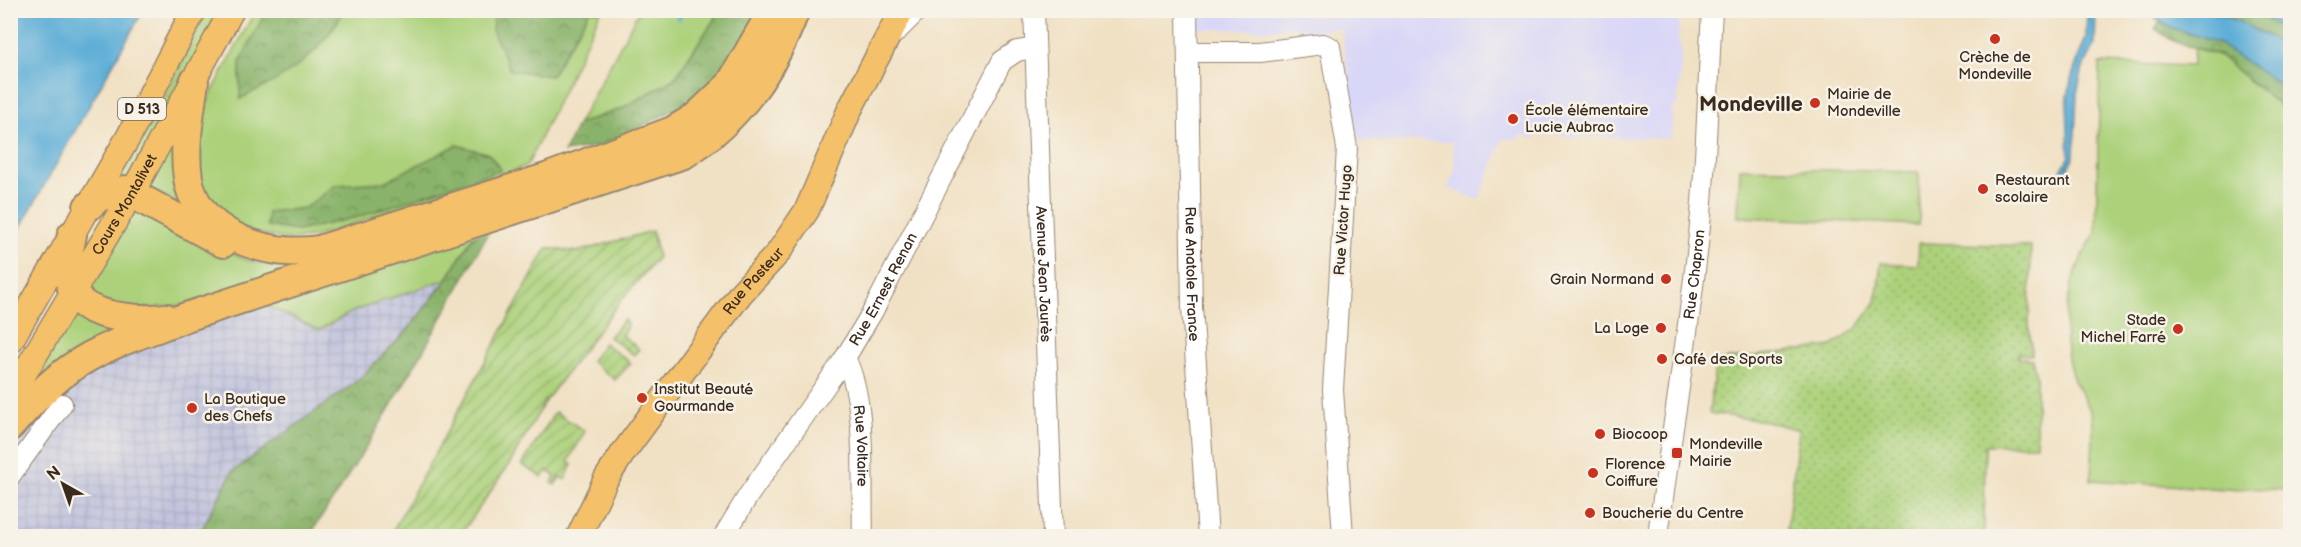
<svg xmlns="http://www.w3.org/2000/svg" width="2301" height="547" viewBox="0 0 2301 547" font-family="'Balsamiq Sans',sans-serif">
  <defs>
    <pattern id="industrial-grid" width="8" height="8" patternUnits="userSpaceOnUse" patternTransform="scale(1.5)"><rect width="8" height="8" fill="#c0c2dd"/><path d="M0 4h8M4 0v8" fill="none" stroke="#a6a7bd"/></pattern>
    <pattern id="forest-crowns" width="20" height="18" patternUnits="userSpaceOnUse" patternTransform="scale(1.5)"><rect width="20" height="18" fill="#89b36a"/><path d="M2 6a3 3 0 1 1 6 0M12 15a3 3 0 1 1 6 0" fill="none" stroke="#719257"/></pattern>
    <pattern id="park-dots" width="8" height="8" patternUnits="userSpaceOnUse" patternTransform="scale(1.5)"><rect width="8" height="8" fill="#acd17a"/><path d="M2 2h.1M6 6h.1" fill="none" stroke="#8daa63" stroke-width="1.8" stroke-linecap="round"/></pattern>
    <pattern id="garden-furrows" width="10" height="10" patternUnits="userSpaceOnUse" patternTransform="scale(1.5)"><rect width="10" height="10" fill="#acd17a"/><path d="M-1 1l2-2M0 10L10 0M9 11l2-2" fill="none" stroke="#8daa63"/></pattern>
  </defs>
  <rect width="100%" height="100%" fill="#f7f3e8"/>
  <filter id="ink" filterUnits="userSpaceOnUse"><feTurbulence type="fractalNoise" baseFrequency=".0167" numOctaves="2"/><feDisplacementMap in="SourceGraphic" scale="12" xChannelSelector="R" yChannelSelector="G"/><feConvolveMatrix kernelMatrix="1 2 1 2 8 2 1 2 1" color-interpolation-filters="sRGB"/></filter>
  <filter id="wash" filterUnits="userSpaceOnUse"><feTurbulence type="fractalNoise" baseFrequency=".008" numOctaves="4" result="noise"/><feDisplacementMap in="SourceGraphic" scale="24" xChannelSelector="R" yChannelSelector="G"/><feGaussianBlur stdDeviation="1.35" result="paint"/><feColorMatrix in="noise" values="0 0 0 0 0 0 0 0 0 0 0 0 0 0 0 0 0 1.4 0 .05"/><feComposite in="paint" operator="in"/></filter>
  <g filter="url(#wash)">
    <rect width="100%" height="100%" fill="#f1e1c4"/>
    <path fill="#d9d7f7" d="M1198 11H1680L1678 43 1681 44V67L1677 105H1673L1671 139 1536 135 1535 139 1520 134 1519 139H1503L1479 200 1448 188 1456 167 1454 166 1453 142 1358 141 1341 28 1304 33 1295 26 1265 30 1198 29Z"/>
    <path fill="url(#industrial-grid)" d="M447 279 406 332 357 381 232 472 198 536H11V436L69 374 265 305 326 328 354 311Z"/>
    <g fill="#acd17a" stroke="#747e4c" stroke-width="1.5">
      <path d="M207 11H222L126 182 117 184 156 114Z"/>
      <path d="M255 11H601L527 166 314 237 287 240 246 230 214 208 205 193 194 161 197 121Z"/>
      <path d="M639 11H720L674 79 621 109 578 124Z"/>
      <path d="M2194 48 2219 55 2290 115V490L2244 488 2241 490 2091 480C2091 466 2095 427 2092 415 2088 403 2078 391 2073 378 2057 328 2067 275 2096 233L2100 63 2192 66Z"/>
      <path d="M182 121 205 221 145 185Z"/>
      <path d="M1740 168 1919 172V225L1738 217Z"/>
      <path d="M140 201 246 260 278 266 327 259 191 305 119 310 83 291Z"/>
      <path d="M474 235 447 279 354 311 319 330 265 305Z"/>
      <path d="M72 310 130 323 11 413Z"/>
    </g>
    <g fill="url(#forest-crowns)" stroke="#626e44" stroke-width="1.5">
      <path d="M266 11H344C315 60 290 74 240 99V62Z"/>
      <path d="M495 11V10L590 11 551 76 510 70 492 30Z"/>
      <path d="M720 11H758L748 33 722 70 693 101 601 146 564 152 578 124 621 109 674 79Z"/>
      <path d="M2209 11H2249L2290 31V48L2257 30Z"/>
      <path d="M2160 21C2178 32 2198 35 2217 43 2244 53 2262 78 2290 85V115L2219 55 2175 42 2155 29Z"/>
      <path d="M457 145 489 154 501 170 358 217 298 231 267 226 268 212 305 208 336 185 384 182Z"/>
      <path d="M490 229C434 335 375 437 309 536H205L200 533 232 472 357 381 406 332 447 279 474 235Z"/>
    </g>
    <path fill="url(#park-dots)" stroke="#747e4c" stroke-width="1.5" d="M1919 243 2031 246 2029 327 2032 355 2018 354V358L2032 359 2036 376V445H1985L1984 536H1786L1799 430 1765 421 1709 413 1716 361 1832 346 1857 328 1876 302 1881 263 1918 265Z"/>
    <g fill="url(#garden-furrows)" stroke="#747e4c" stroke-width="1.5">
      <path d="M652 231 658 257 618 304 544 403 510 463 460 536H390L547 248 577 252Z"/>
      <path d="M624 319 628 326 622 335 639 349 634 355 609 337Z"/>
      <path d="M604 343 631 363 615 380 591 361Z"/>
      <path d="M555 412 585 431 568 462 572 464 565 480 560 477 555 485 552 483 555 476 547 471 542 477 522 465Z"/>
    </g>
    <g fill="#5cadd7" stroke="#4c6c7a" stroke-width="1.5">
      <path d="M11 10 143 11 11 244 10 11Z"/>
      <path d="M2087 11H2096L2095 45 2083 68 2077 93 2074 156 2062 179 2058 177 2069 156 2067 103 2071 79 2086 37Z"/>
      <path d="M2142 11H2209L2236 20 2290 48V85L2276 82 2218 43 2172 28Z"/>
      <path d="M2249 11H2290V31Z"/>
    </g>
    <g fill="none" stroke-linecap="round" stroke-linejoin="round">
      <path stroke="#5cadd7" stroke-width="5" d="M679 18 680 10"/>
    </g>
  </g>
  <g filter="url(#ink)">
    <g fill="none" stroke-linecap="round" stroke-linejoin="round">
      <defs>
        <g id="minor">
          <path id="s1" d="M1034 10 1053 536"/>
          <path id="s2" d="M1187 10 1192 307 1208 536"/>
          <path d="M895 33 918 10"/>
          <path d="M1189 52H1260L1323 44 1330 47 1347 148 1333 390 1343 536"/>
          <path id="s3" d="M845 358C868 402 861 485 863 536"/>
          <path d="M10 476 62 404"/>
          <path id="s4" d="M724 536 748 496 845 358 873 311 1002 61 1017 51 1035 48"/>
          <path id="s5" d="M1658 536C1671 432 1690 329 1700 225 1707 154 1708 82 1712 10"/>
        </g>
        <g id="major">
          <path d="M10 342 129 136 194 10"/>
          <path id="s6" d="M10 397 132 193 232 10"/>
          <path id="s7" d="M579 536 606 479 623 453 741 293 778 253 807 210 850 109 902 10"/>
        </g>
        <g id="highway">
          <path d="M194 82C190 113 183 146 188 178 197 236 270 258 319 250L549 177 673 131 696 117 730 85 773 10"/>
          <path d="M88 207 99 197 125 190 223 243"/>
          <path d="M72 235C67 253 65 288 81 302 99 318 143 321 166 318"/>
          <path d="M10 426C29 405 48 384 71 368 105 344 148 332 186 317L684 154C739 119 772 71 795 10"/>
        </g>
      </defs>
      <use href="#minor" stroke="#968671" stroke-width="22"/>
      <use href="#major" stroke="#968671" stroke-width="27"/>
      <use href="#highway" stroke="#968671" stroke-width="32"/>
      <use href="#minor" stroke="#fff" stroke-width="20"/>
      <use href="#major" stroke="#f4c16a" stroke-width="24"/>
      <use href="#highway" stroke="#f4c16a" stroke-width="28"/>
    </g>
  </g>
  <g fill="#c8321e" stroke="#f7f3e8" stroke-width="2">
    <circle cx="1995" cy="39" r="6"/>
    <circle cx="1815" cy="103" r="6"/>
    <circle cx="1513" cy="119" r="6"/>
    <circle cx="1983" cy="189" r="6"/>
    <circle cx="1666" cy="279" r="6"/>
    <circle cx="1661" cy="328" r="6"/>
    <circle cx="2178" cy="329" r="6"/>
    <circle cx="1662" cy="359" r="6"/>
    <circle cx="642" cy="398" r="6"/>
    <circle cx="192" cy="408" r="6"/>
    <circle cx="1600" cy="434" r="6"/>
    <rect x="1671" y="447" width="12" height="12" rx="3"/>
    <circle cx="1593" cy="473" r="6"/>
    <circle cx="1590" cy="513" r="6"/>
  </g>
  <g text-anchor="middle" stroke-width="5" stroke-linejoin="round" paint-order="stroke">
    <rect fill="#f7f3e8" stroke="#73665b" stroke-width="1.5" x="118" y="98" width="48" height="22" rx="4.5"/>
    <g font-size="14" font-weight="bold" fill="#3b2a1e">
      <text x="142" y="114">D 513</text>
    </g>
    <g font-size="15" fill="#3b2a1e" stroke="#f7f3e8" text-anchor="start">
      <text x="1995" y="62" text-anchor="middle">Crèche de<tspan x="1995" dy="17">Mondeville</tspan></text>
      <text x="1827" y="99">Mairie de<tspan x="1827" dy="17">Mondeville</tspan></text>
      <text x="1525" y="115">École élémentaire<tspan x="1525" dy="17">Lucie Aubrac</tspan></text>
      <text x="1995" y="185">Restaurant<tspan x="1995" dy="17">scolaire</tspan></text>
      <text x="1654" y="284" text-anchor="end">Grain Normand</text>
      <text x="2166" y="325" text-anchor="end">Stade<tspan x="2166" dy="17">Michel Farré</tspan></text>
      <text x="1649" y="333" text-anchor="end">La Loge</text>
      <text x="1674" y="364">Café des Sports</text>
      <text x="654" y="394">Institut Beauté<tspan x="654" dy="17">Gourmande</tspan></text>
      <text x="204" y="404">La Boutique<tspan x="204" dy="17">des Chefs</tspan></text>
      <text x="1612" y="439">Biocoop</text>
      <text x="1689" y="449">Mondeville<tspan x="1689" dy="17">Mairie</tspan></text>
      <text x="1605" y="469">Florence<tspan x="1605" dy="17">Coiffure</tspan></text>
      <text x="1602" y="518">Boucherie du Centre</text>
    </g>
    <g font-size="15" fill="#3b2a1e" stroke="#f7f3e8">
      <text dy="5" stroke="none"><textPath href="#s6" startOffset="224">Cours Montalivet</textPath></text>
      <text transform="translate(1343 220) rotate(-86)" y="5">Rue Victor Hugo</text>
      <text dy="5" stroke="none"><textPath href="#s1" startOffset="264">Avenue Jean Jaurès</textPath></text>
      <text dy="5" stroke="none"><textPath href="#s2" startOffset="264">Rue Anatole France</textPath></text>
      <text dy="5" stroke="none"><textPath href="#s5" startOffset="264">Rue Chapron</textPath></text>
      <text dy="5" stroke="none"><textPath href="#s7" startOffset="310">Rue Pasteur</textPath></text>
      <text dy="5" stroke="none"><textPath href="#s4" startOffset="294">Rue Ernest Renan</textPath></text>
      <text dy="5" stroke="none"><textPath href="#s3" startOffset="90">Rue Voltaire</textPath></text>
    </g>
    <g font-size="21" font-weight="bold" fill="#3b2a1e" stroke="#f7f3e8">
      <text x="1751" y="111">Mondeville</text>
    </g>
  </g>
  <rect width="2301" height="547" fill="none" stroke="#f7f3e8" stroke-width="36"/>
  <g transform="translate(63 484) rotate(320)" stroke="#f7f3e8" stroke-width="4.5" paint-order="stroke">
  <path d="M0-4.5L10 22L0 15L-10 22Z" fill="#3b2a1e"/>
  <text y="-9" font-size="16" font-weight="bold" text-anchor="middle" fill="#3b2a1e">N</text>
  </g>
</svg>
